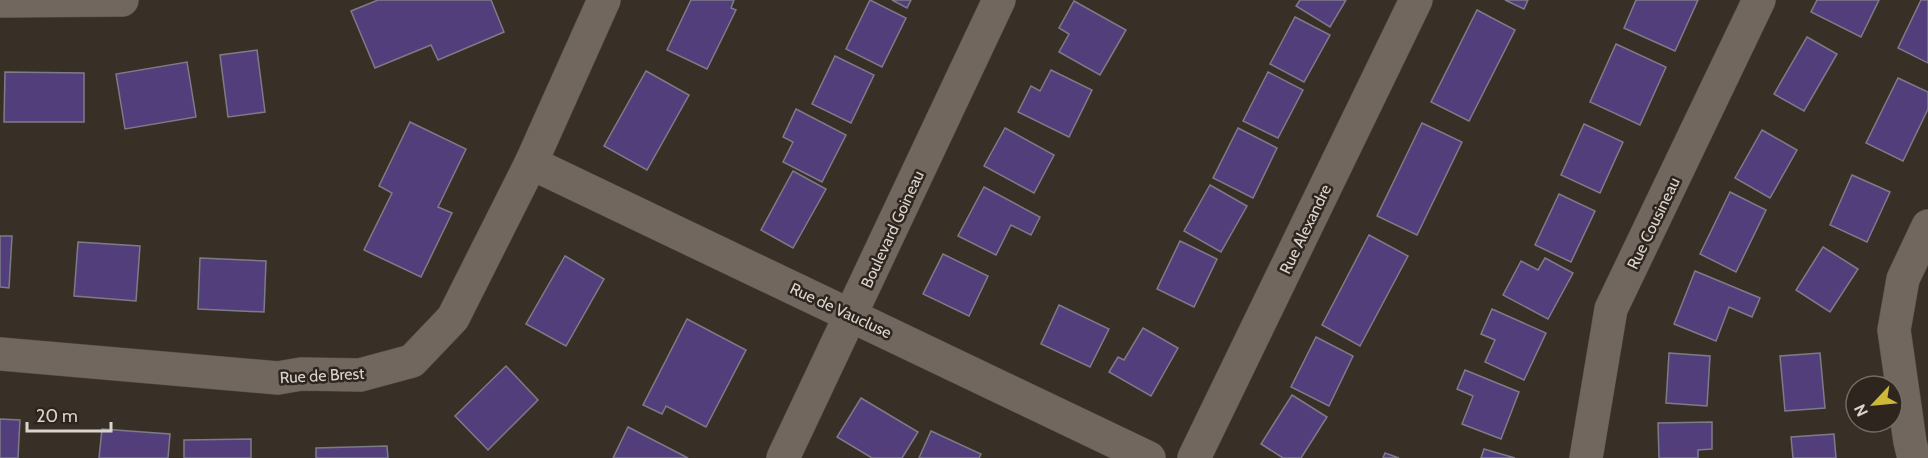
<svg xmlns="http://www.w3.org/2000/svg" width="1928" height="458" viewBox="0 0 1928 458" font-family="Cabin,sans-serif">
  <rect width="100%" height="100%" fill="#383027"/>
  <g fill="#533e7c" stroke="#7e7b88" stroke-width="1.5">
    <path d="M378 0H491L504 32 438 60 431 45 375 68 351 11Z"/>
    <path d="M691 0H734L731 8 736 10 707 69 667 50Z"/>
    <path d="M870 0 906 18 882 67 846 49Z"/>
    <path d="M892 0H911L907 8Z"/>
    <path d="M1300 0H1346L1330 27 1296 6Z"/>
    <path d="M1505 0H1528L1524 9Z"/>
    <path d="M1636 0H1698L1675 51 1624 28Z"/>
    <path d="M1817 0H1879L1861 37 1811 12Z"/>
    <path d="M1921 0H1928V63L1898 48Z"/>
    <path d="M1074 1 1126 30 1100 75 1059 52 1069 34 1059 28Z"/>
    <path d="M1477 10 1515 30 1469 121 1431 102Z"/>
    <path d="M1295 17 1330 35 1304 82 1270 64Z"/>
    <path d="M1807 37 1837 54 1804 111 1774 94Z"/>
    <path d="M1616 44 1666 67 1640 125 1590 102Z"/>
    <path d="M257 50 265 112 228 117 220 55Z"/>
    <path d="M835 56 874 75 851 123 812 104Z"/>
    <path d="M187 62 196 117 125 129 116 74Z"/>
    <path d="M1051 70 1092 90 1069 137 1018 112 1031 86 1040 91Z"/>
    <path d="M646 71 689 95 647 170 604 146Z"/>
    <path d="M5 72 84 73V122H4Z"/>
    <path d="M1268 72 1303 90 1278 138 1243 121Z"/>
    <path d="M1898 78 1928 92V109L1903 161 1866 143Z"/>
    <path d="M796 109 846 135 822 182 783 162 793 142 783 137Z"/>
    <path d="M410 122 466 149 438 207 452 213 421 277 364 250 392 193 379 186Z"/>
    <path d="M1422 123 1462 142 1417 235 1377 216Z"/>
    <path d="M1584 124 1623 142 1600 193 1561 175Z"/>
    <path d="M1005 128 1054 155 1034 193 984 166Z"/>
    <path d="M1238 128 1277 148 1253 198 1213 178Z"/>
    <path d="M1762 130 1797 150 1770 198 1735 178Z"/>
    <path d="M793 171 826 189 793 248 761 230Z"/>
    <path d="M1852 175 1890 192 1867 242 1830 225Z"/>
    <path d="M1210 185 1247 206 1221 252 1184 231Z"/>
    <path d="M984 187 1040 217 1031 235 1011 225 996 255 958 236Z"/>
    <path d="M1730 192 1766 210 1736 272 1700 254Z"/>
    <path d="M1559 194 1595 211 1571 262 1535 245Z"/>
    <path d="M1369 235 1408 256 1360 346 1322 325Z"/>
    <path d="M0 236H12L9 288 0 287Z"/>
    <path d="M1180 241 1217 259 1194 307 1157 289Z"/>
    <path d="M78 242 140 246 136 301 74 296Z"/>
    <path d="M1823 247 1858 269 1830 312 1796 290Z"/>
    <path d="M943 254 988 276 969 316 923 294Z"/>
    <path d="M565 256 604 279 566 346 526 324Z"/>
    <path d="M200 258 266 261 264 312 198 309Z"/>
    <path d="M1545 258 1573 273 1548 319 1503 295 1521 261 1538 270Z"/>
    <path d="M1695 271 1760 298 1752 317 1729 307 1716 341 1674 324Z"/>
    <path d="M1059 305 1109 329 1090 367 1041 344Z"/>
    <path d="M1492 309 1546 333 1524 380 1485 362 1495 340 1481 334Z"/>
    <path d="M687 319 746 350 706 427 666 406 662 414 643 405Z"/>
    <path d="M1143 328 1178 348 1151 396 1109 372 1118 357 1124 360Z"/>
    <path d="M1316 337 1353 356 1329 406 1291 387Z"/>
    <path d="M1669 353 1710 356 1707 406 1666 403Z"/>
    <path d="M1820 353 1825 408 1785 411 1780 356Z"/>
    <path d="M506 366 538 400 488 450 455 416Z"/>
    <path d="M1465 370 1519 392 1501 439 1462 424 1473 396 1457 389Z"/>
    <path d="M1292 395 1327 417 1301 458H1283L1261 444Z"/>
    <path d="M861 398 918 432 902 458H872L837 437Z"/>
    <path d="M0 419 20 420 18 458H0Z"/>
    <path d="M1712 422V449L1698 450V458H1659L1658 423Z"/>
    <path d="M628 427 688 458H613Z"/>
    <path d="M102 429 170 434 168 458H99Z"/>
    <path d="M931 431 981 454 979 458H919Z"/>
    <path d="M1834 434 1836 458H1793L1791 437Z"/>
    <path d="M251 439V458H184V440Z"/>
    <path d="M387 446 388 458H316V448Z"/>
    <path d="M1484 449 1515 458H1481Z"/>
    <path d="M1385 453 1399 458H1383Z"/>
  </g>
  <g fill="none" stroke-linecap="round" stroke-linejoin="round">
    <defs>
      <g id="minor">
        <path d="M0 1 122 0"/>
        <path d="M531 163 1149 458"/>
        <path d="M0 354 278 378 301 374 360 375 412 361 453 318 531 163 604 0"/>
        <path d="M783 458 999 0"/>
        <path d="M1194 458 1416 0"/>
        <path d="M1586 458 1611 309 1759 0"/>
        <path d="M1914 458 1910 442 1894 330 1903 279 1928 226"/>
      </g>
    </defs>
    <use href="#minor" stroke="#534d45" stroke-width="34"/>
    <use href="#minor" stroke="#71675e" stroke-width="33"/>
  </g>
  <g text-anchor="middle" stroke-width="5" stroke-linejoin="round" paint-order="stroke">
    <g font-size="16" fill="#dad4cf" stroke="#2e261e">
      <text transform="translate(1653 223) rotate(-64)" y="6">Rue Cousineau</text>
      <text transform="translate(892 229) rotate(-65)" y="6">Boulevard Goineau</text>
      <text transform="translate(1305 229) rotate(-64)" y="6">Rue Alexandre</text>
      <text transform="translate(841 310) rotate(25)" y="6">Rue de Vaucluse</text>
      <text transform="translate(322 375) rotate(-3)" y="6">Rue de Brest</text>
    </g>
  </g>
  <g transform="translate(1874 404) rotate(244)"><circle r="28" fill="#2e261e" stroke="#736c65" stroke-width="1.5"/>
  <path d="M0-4.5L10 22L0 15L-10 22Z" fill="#ceb837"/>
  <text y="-9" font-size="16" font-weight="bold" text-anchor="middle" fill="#dad4cf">N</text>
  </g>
  <path d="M27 422v9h84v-9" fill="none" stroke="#dad4cf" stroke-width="3"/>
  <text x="36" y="422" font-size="18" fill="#dad4cf" stroke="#2e261e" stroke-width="4.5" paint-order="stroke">20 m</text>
</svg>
